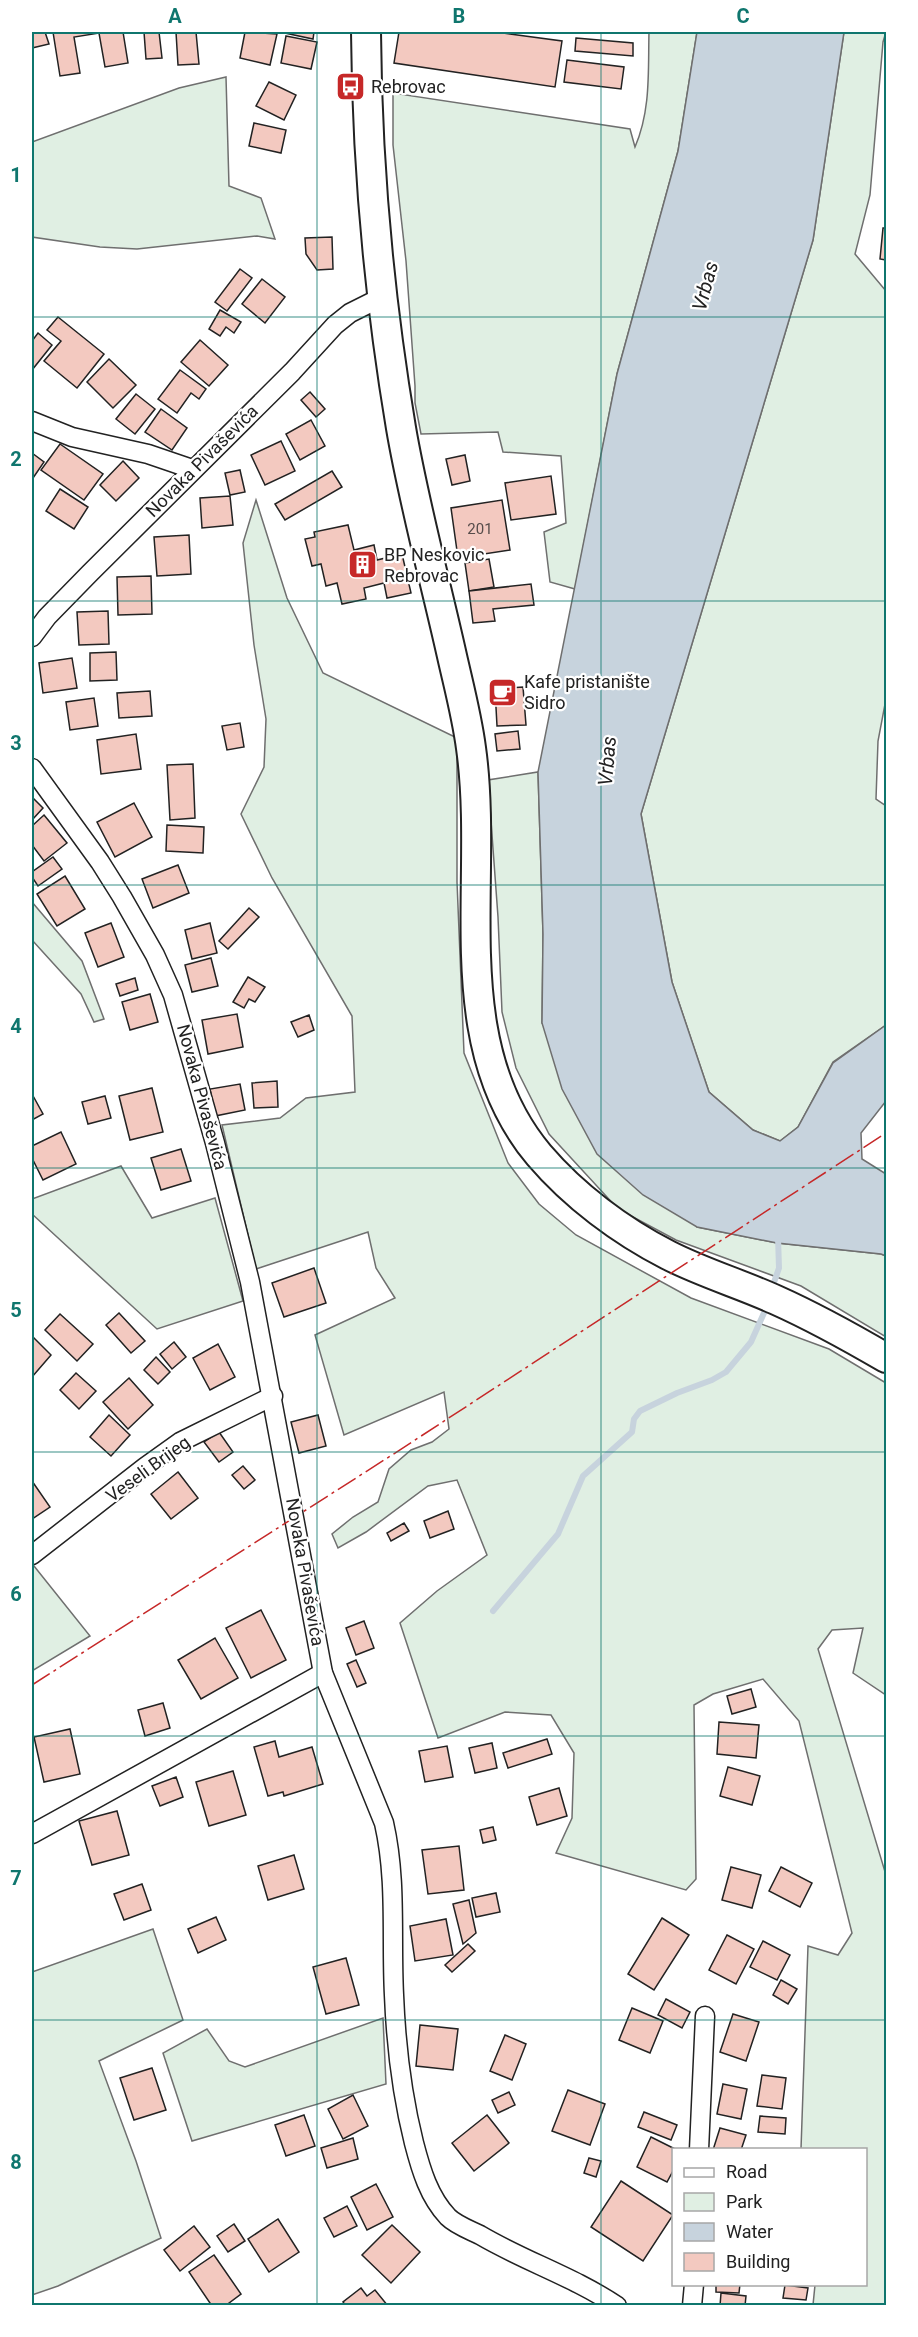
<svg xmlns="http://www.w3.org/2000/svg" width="918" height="2337" viewBox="0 0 918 2337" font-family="Roboto,sans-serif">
  <rect width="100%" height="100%" fill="#fff"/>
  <g fill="#e0efe3" stroke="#6f6f6f" stroke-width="1.5">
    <path d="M649 32H697L678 151 617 374 575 589 550 582 544 532 566 523 561 456 503 452 498 432 421 434 415 403V386L406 261 393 145V93L630 129 635 147C651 110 648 71 649 32Z"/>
    <path d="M844 32H886L883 42 870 195 855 254 886 291V699L878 741 876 799 886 806V1025L833 1062 798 1127 780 1141 753 1130 709 1092 672 982 641 814 813 240Z"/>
    <path d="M226 77 229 186 261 198 275 239 257 236 137 249 100 247 32 237V142L179 88Z"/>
    <path d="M256 500 287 598 323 673 457 738V882L464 1053 508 1163 539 1204 576 1235 691 1298 829 1349 886 1383V1695L853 1673 863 1628 832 1630 818 1649 886 1875V2305H813L815 2285 866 2284V2150L801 2149 808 1946 838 1955 852 1933 799 1721 763 1679 713 1694 694 1705 696 1879 686 1890 556 1853 572 1818 574 1753 551 1715 505 1712 438 1738 400 1623 437 1591 487 1555 457 1480 428 1486 366 1532 338 1548 332 1534 353 1517 378 1502 389 1469 411 1450 432 1442 449 1429 444 1392 344 1435 315 1335 395 1298 376 1268 368 1232 256 1269 222 1125 280 1118 306 1098 355 1092 352 1016 272 878 241 814 264 767 266 719 254 645 243 543Z"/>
    <path d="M538 772 543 934 542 1023 697 1227 777 1243 881 1254 886 1256V1337L801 1286 676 1240 618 1209 549 1134 516 1068 502 1012 498 917 488 780Z"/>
    <path d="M32 902 82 961 104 1019 94 1022 81 994 32 940Z"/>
    <path d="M121 1166 152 1218 215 1198 243 1301 157 1329 32 1214V1199Z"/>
    <path d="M34 1566 90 1636 32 1671V1568Z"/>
    <path d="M153 1929 183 2020 99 2061 136 2161 161 2238 58 2286 32 2295V1972Z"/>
    <path d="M383 2018 386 2084 192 2141 163 2053 207 2029 229 2061 245 2067Z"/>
  </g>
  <path fill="#c7d3dd" stroke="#6f6f6f" stroke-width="1.5" d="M697 32H844L813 240 641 814 672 982 709 1092 753 1130 780 1141 798 1127 833 1063 886 1025V1101L861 1133 862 1159 886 1174V1256L881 1254 777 1243 697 1227 643 1195 597 1154 562 1089 542 1023 543 934 538 772 617 374 678 151Z"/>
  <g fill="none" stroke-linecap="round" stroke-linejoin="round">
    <g stroke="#c7d3dd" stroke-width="6">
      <path d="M771 1291 779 1268 778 1237"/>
      <path d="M493 1611 558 1534 583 1476 632 1432 634 1419 640 1411 677 1393 712 1380 726 1372 751 1342 768 1304"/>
    </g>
  </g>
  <g fill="#f3c9c0" stroke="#222" stroke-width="1.5">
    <path d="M32 32H45L49 44 32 48Z"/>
    <path d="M53 32H123L128 63 105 67 99 33 74 37 80 73 60 76Z"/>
    <path d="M144 32H159L162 58 146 59Z"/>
    <path d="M176 32H196L199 64 178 65Z"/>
    <path d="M245 32 277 34 270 65 240 58Z"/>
    <path d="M280 32H314L313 39Z"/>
    <path d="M399 32H496L562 41 555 87 394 63Z"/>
    <path d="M286 36 317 42 311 69 281 63Z"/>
    <path d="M576 38 633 43V56L575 51Z"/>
    <path d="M567 60 624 67 621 89 564 82Z"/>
    <path d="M269 82 296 95 284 120 256 106Z"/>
    <path d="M254 123 286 130 281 153 249 146Z"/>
    <path d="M883 228H886V260L880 259Z"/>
    <path d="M332 237 333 269 317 270 306 254 305 238Z"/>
    <path d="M240 269 252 278 227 311 215 302Z"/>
    <path d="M262 279 285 297 265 323 242 304Z"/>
    <path d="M220 310 241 322 234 333 226 327 220 336 209 329Z"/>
    <path d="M58 317 104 354 77 388 44 361 61 341 47 330Z"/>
    <path d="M38 333 52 345 32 370V341Z"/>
    <path d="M200 340 228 365 209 386 181 362Z"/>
    <path d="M109 359 136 385 113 408 87 382Z"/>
    <path d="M180 370 206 389 199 399 191 393 177 413 158 399Z"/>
    <path d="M310 392 325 409 316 417 301 400Z"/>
    <path d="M136 394 155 409 135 434 116 419Z"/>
    <path d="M161 409 187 428 172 450 145 432Z"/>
    <path d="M311 420 325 446 300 460 286 434Z"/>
    <path d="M281 441 295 471 265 485 251 455Z"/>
    <path d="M60 444 103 474 84 500 41 470Z"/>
    <path d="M32 453 44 462 33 478 32 477Z"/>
    <path d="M465 455 470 481 452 485 446 459Z"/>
    <path d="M123 461 139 478 116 501 100 485Z"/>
    <path d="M240 470 245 492 230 495 225 473Z"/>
    <path d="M332 471 342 487 285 520 275 504Z"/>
    <path d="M551 476 556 514 511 520 505 483Z"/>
    <path d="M60 489 88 507 74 529 46 511Z"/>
    <path d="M230 496 233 525 202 528 200 498Z"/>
    <path d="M502 500 510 550 458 558 451 508Z"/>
    <path d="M348 525 354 550 374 545 377 560 402 554 411 593 387 598 384 583 364 588 366 599 342 604 337 583 326 586 321 564 312 566 305 539 315 537 314 532Z"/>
    <path d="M189 535 191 574 157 576 154 537Z"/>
    <path d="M489 559 494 587 469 591 465 563Z"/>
    <path d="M151 576 152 614 118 615 117 577Z"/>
    <path d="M531 584 534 605 493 609 495 621 473 623 469 591Z"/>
    <path d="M108 611 109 644 79 645 77 612Z"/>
    <path d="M116 652 117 680 90 681V653Z"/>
    <path d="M72 658 77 688 43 693 39 663Z"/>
    <path d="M523 687 526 725 497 726 495 689Z"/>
    <path d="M150 691 152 716 119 718 117 693Z"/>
    <path d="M94 698 98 726 70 730 66 702Z"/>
    <path d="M240 723 244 747 227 750 222 726Z"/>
    <path d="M518 731 520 749 497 751 495 734Z"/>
    <path d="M136 734 141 769 101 774 97 740Z"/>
    <path d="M193 764 195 818 170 820 167 765Z"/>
    <path d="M32 797 43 808 32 820Z"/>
    <path d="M134 803 152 837 115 857 97 822Z"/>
    <path d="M44 815 67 843 44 861 32 845V826Z"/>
    <path d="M167 825 204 827 203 853 166 851Z"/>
    <path d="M53 857 62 869 38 886 32 877V872Z"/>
    <path d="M178 865 189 893 153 908 142 879Z"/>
    <path d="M65 876 85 909 57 926 37 894Z"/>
    <path d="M249 908 259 917 228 949 219 941Z"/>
    <path d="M111 923 124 957 98 967 85 933Z"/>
    <path d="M210 923 217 953 192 959 185 930Z"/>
    <path d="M211 958 218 986 192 992 185 965Z"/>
    <path d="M248 977 265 987 255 1002 249 999 244 1008 233 1002Z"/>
    <path d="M135 978 138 990 120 996 116 984Z"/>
    <path d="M150 994 158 1022 130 1030 122 1002Z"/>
    <path d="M237 1014 243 1047 208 1054 202 1020Z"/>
    <path d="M309 1015 314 1030 298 1037 291 1022Z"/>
    <path d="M277 1081 278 1107 254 1108 252 1083Z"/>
    <path d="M240 1084 245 1110 215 1116 210 1089Z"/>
    <path d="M152 1088 163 1132 130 1140 119 1096Z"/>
    <path d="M32 1094 43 1114 32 1120Z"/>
    <path d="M105 1096 111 1118 88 1124 82 1102Z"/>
    <path d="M61 1132 76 1164 43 1180 32 1158V1146Z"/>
    <path d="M181 1149 191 1181 161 1190 151 1158Z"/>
    <path d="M314 1268 326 1303 284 1317 272 1283Z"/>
    <path d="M119 1313 145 1341 131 1353 106 1325Z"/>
    <path d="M60 1314 93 1344 77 1361 45 1330Z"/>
    <path d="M34 1338 51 1355 32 1377V1341Z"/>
    <path d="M174 1342 186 1357 172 1369 160 1354Z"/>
    <path d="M218 1344 235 1377 210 1390 193 1358Z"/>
    <path d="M156 1357 170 1372 158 1384 144 1370Z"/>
    <path d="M76 1373 96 1391 79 1409 60 1390Z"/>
    <path d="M129 1378 153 1405 128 1429 103 1402Z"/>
    <path d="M109 1415 130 1435 111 1456 90 1437Z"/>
    <path d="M318 1415 326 1446 299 1453 291 1422Z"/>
    <path d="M219 1432 233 1452 219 1462 204 1442Z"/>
    <path d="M243 1466 255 1480 244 1489 232 1475Z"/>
    <path d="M178 1472 198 1498 171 1519 151 1494Z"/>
    <path d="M32 1481 50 1507 32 1519Z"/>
    <path d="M448 1511 454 1529 430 1538 424 1521Z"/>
    <path d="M404 1523 409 1531 391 1541 387 1533Z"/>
    <path d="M261 1610 286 1660 251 1678 226 1628Z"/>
    <path d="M364 1621 374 1648 356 1655 346 1628Z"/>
    <path d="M215 1638 238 1678 201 1699 178 1660Z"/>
    <path d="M356 1660 366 1683 357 1687 347 1664Z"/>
    <path d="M751 1689 756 1707 732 1714 727 1696Z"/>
    <path d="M163 1703 170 1728 145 1736 138 1710Z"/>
    <path d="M719 1722 759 1725 756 1758 717 1754Z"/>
    <path d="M70 1729 80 1774 44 1782 34 1737Z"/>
    <path d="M547 1739 552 1754 508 1768 503 1753Z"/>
    <path d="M275 1741 279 1757 312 1747 323 1784 284 1796 283 1792 268 1796 254 1747Z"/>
    <path d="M492 1743 497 1768 475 1773 469 1748Z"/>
    <path d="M447 1746 453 1777 425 1782 419 1751Z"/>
    <path d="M728 1767 760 1776 752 1805 720 1796Z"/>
    <path d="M233 1771 246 1815 209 1826 196 1782Z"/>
    <path d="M176 1777 183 1797 160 1806 152 1786Z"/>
    <path d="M559 1788 567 1816 537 1825 529 1797Z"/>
    <path d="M117 1811 129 1855 92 1865 79 1821Z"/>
    <path d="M493 1827 496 1840 483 1843 480 1830Z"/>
    <path d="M459 1846 464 1890 428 1894 422 1850Z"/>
    <path d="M294 1855 304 1889 268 1900 258 1866Z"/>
    <path d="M731 1867 761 1875 752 1908 722 1900Z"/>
    <path d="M781 1867 812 1883 800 1907 769 1891Z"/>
    <path d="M142 1884 151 1910 124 1920 114 1894Z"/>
    <path d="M496 1893 500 1912 476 1917 472 1898Z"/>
    <path d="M469 1900 476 1933 463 1944 453 1904Z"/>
    <path d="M216 1917 226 1940 198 1953 188 1929Z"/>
    <path d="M662 1918 689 1935 654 1990 628 1974Z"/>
    <path d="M446 1919 453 1955 415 1961 410 1926Z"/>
    <path d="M727 1935 754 1949 736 1984 709 1970Z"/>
    <path d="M763 1941 790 1955 777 1980 750 1967Z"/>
    <path d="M468 1944 475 1951 452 1972 445 1965Z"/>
    <path d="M346 1958 359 2005 326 2014 313 1967Z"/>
    <path d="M781 1980 797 1989 788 2004 773 1995Z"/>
    <path d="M666 1999 690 2012 682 2028 658 2015Z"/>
    <path d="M632 2008 663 2021 650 2053 619 2040Z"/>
    <path d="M733 2014 759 2022 746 2061 720 2052Z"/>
    <path d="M420 2025 458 2029 453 2070 416 2066Z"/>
    <path d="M505 2035 526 2044 512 2080 490 2071Z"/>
    <path d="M152 2068 166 2110 134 2120 120 2078Z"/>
    <path d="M762 2075 786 2078 782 2109 757 2106Z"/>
    <path d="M723 2084 747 2089 741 2119 717 2114Z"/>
    <path d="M568 2090 605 2104 590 2145 552 2131Z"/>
    <path d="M509 2092 515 2105 498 2113 492 2100Z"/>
    <path d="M353 2095 368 2126 343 2139 328 2109Z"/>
    <path d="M644 2112 677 2125 671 2140 638 2127Z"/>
    <path d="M304 2115 315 2146 286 2156 275 2125Z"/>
    <path d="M487 2115 509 2143 474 2171 452 2143Z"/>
    <path d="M760 2116 786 2118 785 2134 758 2132Z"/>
    <path d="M720 2128 746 2135 741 2150H713Z"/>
    <path d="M651 2137 677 2150H674V2169L667 2182 637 2167Z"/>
    <path d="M353 2138 358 2159 327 2168 321 2148Z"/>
    <path d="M589 2158 601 2161 596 2177 584 2173Z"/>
    <path d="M621 2181 673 2215 643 2261 591 2227Z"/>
    <path d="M376 2184 393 2217 367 2230 351 2197Z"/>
    <path d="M347 2206 357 2226 334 2237 324 2218Z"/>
    <path d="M278 2219 299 2252 269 2272 248 2239Z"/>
    <path d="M234 2224 245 2241 228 2252 217 2236Z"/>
    <path d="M392 2225 420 2252 391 2283 362 2255Z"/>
    <path d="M194 2226 210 2247 180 2271 164 2250Z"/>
    <path d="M214 2255 241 2294 225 2306H212L189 2272Z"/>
    <path d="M716 2284H740L739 2293 716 2292Z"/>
    <path d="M785 2285 808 2288 806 2300 783 2298Z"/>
    <path d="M361 2288 367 2296 375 2290 388 2306H346L343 2302Z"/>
    <path d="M721 2293 746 2296 745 2306H720Z"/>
  </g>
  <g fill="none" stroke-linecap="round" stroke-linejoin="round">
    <defs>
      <g id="street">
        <path d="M32 421 72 437 148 454 192 469"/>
        <path d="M32 637 47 617 90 573 292 372 335 325 350 313 382 297"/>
        <path d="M32 768 100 862 122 897 155 955 173 995 215 1143 250 1282 323 1673 384 1823C397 1880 391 1937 394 1995 396 2045 402 2095 414 2143 421 2170 429 2197 448 2217 456 2225 470 2230 480 2235 524 2261 574 2277 617 2306"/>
        <path d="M32 1555 145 1467 180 1442 273 1396"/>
        <path d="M32 1834 323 1673"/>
        <path d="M699 2150 705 2016"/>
        <path d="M692 2306 694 2284"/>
      </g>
      <path id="primary" d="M366 32C367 164 379 297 401 428 414 504 435 580 452 656 459 687 467 717 471 748 490 883 443 1041 539 1155 574 1196 621 1231 668 1255 703 1273 741 1284 776 1300 814 1317 850 1337 886 1358"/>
    </defs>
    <use href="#street" stroke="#222" stroke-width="21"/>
    <use href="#primary" stroke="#222" stroke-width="32"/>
    <use href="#street" stroke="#fff" stroke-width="18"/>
    <use href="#primary" stroke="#fff" stroke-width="28"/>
    <path stroke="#c62828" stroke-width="1.5" stroke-dasharray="21 4.5 3 4.5" stroke-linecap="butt" d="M32 1685 392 1455 886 1133"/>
  </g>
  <path fill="none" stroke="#0f766e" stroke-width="1.5" stroke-opacity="0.55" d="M317 32V2306M601 32V2306M32 317H886M32 601H886M32 885H886M32 1168H886M32 1452H886M32 1736H886M32 2020H886"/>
  <defs>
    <symbol id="bus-square" viewBox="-11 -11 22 22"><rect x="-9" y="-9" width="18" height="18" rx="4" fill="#c62828" stroke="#fff"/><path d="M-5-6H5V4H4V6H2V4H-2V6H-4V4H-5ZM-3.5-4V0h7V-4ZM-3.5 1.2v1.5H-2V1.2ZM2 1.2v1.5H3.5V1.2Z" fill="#fff"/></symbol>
    <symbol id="building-square" viewBox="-11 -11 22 22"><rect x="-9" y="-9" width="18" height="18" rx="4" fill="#c62828" stroke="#fff"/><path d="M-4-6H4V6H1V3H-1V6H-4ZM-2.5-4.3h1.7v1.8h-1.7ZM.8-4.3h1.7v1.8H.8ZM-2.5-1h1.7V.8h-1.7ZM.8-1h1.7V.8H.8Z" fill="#fff"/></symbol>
    <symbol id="cafe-square" viewBox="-11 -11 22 22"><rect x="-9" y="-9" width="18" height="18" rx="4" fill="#c62828" stroke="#fff"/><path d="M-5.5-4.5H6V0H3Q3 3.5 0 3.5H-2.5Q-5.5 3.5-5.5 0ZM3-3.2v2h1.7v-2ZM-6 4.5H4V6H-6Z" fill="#fff"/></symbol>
  </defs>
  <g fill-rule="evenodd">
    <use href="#bus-square" x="334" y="70" width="33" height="33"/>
    <use href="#building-square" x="346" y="548" width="33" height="33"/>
    <use href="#cafe-square" x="486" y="676" width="33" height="33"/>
  </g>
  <g text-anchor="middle" stroke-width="4.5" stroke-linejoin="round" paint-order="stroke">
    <g font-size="15" fill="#564c4a">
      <text x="480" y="534">201</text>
    </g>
    <g font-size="18" fill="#222" stroke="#fff" text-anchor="start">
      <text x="371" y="93">Rebrovac</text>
      <text x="384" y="561">BP Neskovic<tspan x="384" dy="21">Rebrovac</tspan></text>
      <text x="524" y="688">Kafe pristanište<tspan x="524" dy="21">Sidro</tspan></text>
    </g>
    <g font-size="18" fill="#222" stroke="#fff">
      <text transform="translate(202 461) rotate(-45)" y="6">Novaka Pivaševića</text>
      <text transform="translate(202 1097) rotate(75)" y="6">Novaka Pivaševića</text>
      <text transform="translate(148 1469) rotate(-36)" y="6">Veseli Brijeg</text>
      <text transform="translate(305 1572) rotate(80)" y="6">Novaka Pivaševića</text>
    </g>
    <g font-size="20" font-style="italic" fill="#222" stroke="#fff">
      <text transform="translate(705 286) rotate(-75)" y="7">Vrbas</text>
      <text transform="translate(607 761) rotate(-85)" y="7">Vrbas</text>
    </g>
  </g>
  <rect width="918" height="2337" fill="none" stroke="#ffffff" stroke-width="66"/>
  <rect x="672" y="2148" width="195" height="138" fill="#ffffff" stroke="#a7a7a7" stroke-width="1.5"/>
  <rect x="684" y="2168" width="30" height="9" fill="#ffffff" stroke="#a7a7a7" stroke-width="1.5"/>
  <text x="726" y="2178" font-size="18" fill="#222222">Road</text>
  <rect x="684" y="2193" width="30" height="18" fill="#e0efe3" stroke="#a7a7a7" stroke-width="1.5"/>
  <text x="726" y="2208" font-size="18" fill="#222222">Park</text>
  <rect x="684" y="2223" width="30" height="18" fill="#c7d3dd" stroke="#a7a7a7" stroke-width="1.5"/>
  <text x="726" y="2238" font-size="18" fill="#222222">Water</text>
  <rect x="684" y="2253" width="30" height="18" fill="#f3c9c0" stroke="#a7a7a7" stroke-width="1.5"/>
  <text x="726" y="2268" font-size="18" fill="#222222">Building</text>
  <rect x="33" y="33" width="852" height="2271" fill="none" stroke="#0f766e" stroke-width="2"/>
  <g font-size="20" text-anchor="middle" font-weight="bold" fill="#0f766e">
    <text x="175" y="23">A</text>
    <text x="459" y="23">B</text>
    <text x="743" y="23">C</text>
    <text x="16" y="182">1</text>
    <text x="16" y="466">2</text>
    <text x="16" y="750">3</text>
    <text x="16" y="1033">4</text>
    <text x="16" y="1317">5</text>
    <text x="16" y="1601">6</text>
    <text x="16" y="1885">7</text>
    <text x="16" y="2169">8</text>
  </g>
</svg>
